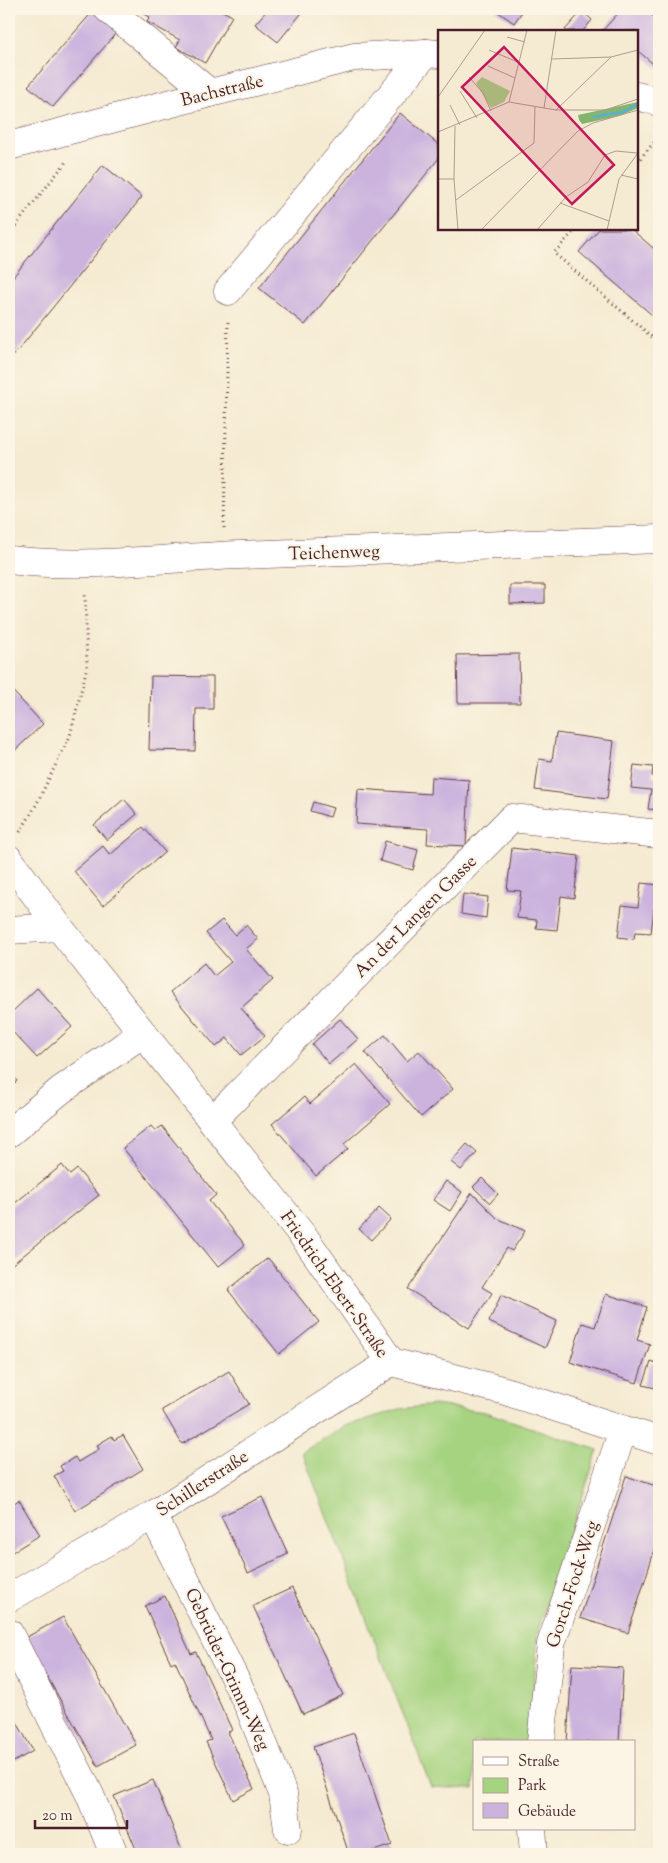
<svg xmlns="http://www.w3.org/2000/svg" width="668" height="1863" viewBox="0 0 668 1863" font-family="'Sorts Mill Goudy',serif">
  <rect width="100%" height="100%" fill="#fcf5e5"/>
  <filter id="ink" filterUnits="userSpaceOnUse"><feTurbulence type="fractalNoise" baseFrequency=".02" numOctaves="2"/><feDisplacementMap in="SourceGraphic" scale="10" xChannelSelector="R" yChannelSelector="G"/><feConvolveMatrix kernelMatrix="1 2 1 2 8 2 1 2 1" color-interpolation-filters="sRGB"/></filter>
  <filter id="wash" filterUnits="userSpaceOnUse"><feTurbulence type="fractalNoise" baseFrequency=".0096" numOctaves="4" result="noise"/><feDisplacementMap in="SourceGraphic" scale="20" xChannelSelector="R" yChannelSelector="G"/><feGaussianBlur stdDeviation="1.12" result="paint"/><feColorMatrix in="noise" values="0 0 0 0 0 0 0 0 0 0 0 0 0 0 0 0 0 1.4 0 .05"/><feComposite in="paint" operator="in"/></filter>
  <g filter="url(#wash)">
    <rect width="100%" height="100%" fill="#f5ebd2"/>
    <path fill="#a6d380" stroke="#787956" d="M434 1405 485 1412 598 1450 538 1630 530 1742H474V1789L431 1787 302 1452 345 1426 400 1409Z"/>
    <g id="blocks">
      <g fill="#cbb3de">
        <path d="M135 9H219L232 16 205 63 176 47 180 40 147 22 150 17Z"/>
        <path d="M268 9H305L278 42 255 24Z"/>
        <path d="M494 9H524L514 23Z"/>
        <path d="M622 9H645L659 22V69L637 50V31H602Z"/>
        <path d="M94 10 118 31 53 107 28 86Z"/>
        <path d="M582 11 592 20 583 31H566L565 30Z"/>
        <path d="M400 113 439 145V158L305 325 259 288Z"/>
        <path d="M103 165 142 197 11 359 9 357V282Z"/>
        <path d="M599 229H631L659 253V321L579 252Z"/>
        <path d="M510 585H545V603L510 604Z"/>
        <path d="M519 654 520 703H458L457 655Z"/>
        <path d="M151 676 213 677V709H196L195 751 149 750Z"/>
        <path d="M9 687 43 724 9 756Z"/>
        <path d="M556 733 614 741 607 799 535 790 539 759 552 761Z"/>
        <path d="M634 765 653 767 652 776 659 777V810L648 809 651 790 631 788Z"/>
        <path d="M431 777 469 780 466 846 427 844 428 829 356 824 358 789 430 794Z"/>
        <path d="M124 799 137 814 107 840 94 825Z"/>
        <path d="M313 802 333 808 330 817 310 811Z"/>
        <path d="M143 827 165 852 103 906 74 871 103 846 110 855Z"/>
        <path d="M385 841 418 850 413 870 380 861Z"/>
        <path d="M512 848 579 856 574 898 561 896 557 930 536 928 537 920 517 918 521 891 507 890Z"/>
        <path d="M641 883 659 885V909H654L651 933 635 932 634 939 618 937 622 905 638 907Z"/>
        <path d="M463 894 488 897 486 918 461 914Z"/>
        <path d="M222 920 235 935 246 925 258 939 246 949 273 980 241 1008 265 1036 241 1055 227 1038 216 1047 170 992 204 963 214 976 231 962 206 933Z"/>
        <path d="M37 988 72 1027 37 1058 9 1028V1015Z"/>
        <path d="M340 1019 358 1039 329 1064 312 1044Z"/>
        <path d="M385 1035 407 1061 419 1051 453 1089 421 1117 365 1052Z"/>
        <path d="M356 1064 390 1104 344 1144 348 1149 316 1176 272 1124 304 1097 310 1104Z"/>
        <path d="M9 1071 17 1081 9 1088Z"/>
        <path d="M151 1126 155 1131 162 1126 216 1195 209 1201 245 1245 218 1267 123 1148Z"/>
        <path d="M467 1144 477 1153 461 1170 451 1162Z"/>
        <path d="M62 1165 70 1175 77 1169 99 1195 10 1266 9 1208Z"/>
        <path d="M482 1178 498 1194 490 1203 473 1187Z"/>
        <path d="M446 1181 462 1192 450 1211 433 1200Z"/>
        <path d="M472 1193 497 1218 525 1231 512 1251 507 1248 482 1287 492 1293 469 1328 408 1289Z"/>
        <path d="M379 1208 391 1219 371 1240 359 1229Z"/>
        <path d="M268 1258 319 1322 279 1354 228 1290Z"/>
        <path d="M606 1294 647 1307 637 1340 650 1344 637 1383 570 1362 582 1323 595 1327Z"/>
        <path d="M501 1295 557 1321 545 1348 489 1322Z"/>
        <path d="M651 1362 659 1365V1389L643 1385Z"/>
        <path d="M229 1371 249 1404 182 1444 162 1410Z"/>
        <path d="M123 1435 143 1469 75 1511 54 1476 63 1471 60 1466 75 1457 78 1462 99 1449 97 1445 112 1436 114 1440Z"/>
        <path d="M626 1476 659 1487V1536L628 1633 580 1618Z"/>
        <path d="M262 1497 288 1554 248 1573 221 1516Z"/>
        <path d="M19 1500 40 1535 9 1554V1506Z"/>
        <path d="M292 1588 343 1695 303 1714 253 1606Z"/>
        <path d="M165 1596 191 1654 196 1652 232 1730 228 1732 254 1789 233 1800 206 1742 211 1740 175 1661 171 1663 145 1606Z"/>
        <path d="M63 1617 136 1745 98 1766 25 1638Z"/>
        <path d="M572 1665 623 1668 619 1742H567Z"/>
        <path d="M9 1708 33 1751 10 1764 9 1761Z"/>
        <path d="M354 1733 392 1845 364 1854H349L313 1747Z"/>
        <path d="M153 1780 171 1823 183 1854H138L114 1796Z"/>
      </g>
    </g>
  </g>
  <g filter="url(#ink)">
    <use href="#blocks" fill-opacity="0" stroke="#643e44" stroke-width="1"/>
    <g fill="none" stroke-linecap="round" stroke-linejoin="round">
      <defs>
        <g id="minor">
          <path d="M108 9 210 93"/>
          <path d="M637 96 659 102"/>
          <path d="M9 146 210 93 354 57 426 53 439 54"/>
          <path d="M228 291 426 53"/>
          <path d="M9 560C86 569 162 558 239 555 379 550 519 544 659 539"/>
          <path d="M9 859 59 927"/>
          <path d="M9 930 59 927 307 1241 391 1362 502 1390 659 1441"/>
          <path d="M213 1120 512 818 659 834"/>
          <path d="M9 1133 61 1090 143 1033"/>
          <path d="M153 1515 250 1709 283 1794 288 1829"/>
          <path d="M9 1598 153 1515 391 1362"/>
          <path d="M9 1633 90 1795 114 1854"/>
          <path d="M541 1742 551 1644 623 1430"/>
          <path d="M532 1829 534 1854"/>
        </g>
      </defs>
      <use href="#minor" stroke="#643e44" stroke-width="29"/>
      <g stroke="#643e44" stroke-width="3" stroke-dasharray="1 4" stroke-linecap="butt">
        <path d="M637 162 659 137"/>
        <path d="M576 229 554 253 659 343"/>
        <path d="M9 234 66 162"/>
        <path d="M224 528 228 319"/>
        <path d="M20 832 35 807 70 736 87 667 85 592"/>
      </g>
      <use href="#minor" stroke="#fff" stroke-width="28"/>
    </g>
  </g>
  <g text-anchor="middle" stroke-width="4" stroke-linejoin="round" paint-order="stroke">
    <g font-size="18" fill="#4a1f2b" stroke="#fcf5e5">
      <text transform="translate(222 90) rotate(-14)" y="6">Bachstraße</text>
      <text transform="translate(334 552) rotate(-2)" y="6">Teichenweg</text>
      <text transform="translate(415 916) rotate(-45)" y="6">An der Langen Gasse</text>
      <text transform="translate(335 1284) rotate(55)" y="6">Friedrich-Ebert-Straße</text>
      <text transform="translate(202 1483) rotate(-33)" y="6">Schillerstraße</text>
      <text transform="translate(572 1584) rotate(-72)" y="6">Gorch-Fock-Weg</text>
      <text transform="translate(228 1669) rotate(65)" y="6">Gebrüder-Grimm-Weg</text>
    </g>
  </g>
  <g transform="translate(438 30)">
    <rect width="200" height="200" fill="#f5ebd2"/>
    <path d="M44 47 72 61 66 72 53 78 38 53Z" fill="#a6d380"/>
    <path d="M200 72V78L181 86 144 94 141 90 140 85Z" fill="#84b56e"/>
    <path fill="none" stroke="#55b1d3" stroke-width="2.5" d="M155 87 185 82 200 74"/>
    <path fill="none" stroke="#b1998f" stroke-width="1" d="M69 7 87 12M51 20 82 33M114 29 173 27 200 20M50 36 77 48M31 47 45 63 53 81M22 61 39 88M0 67 47 0M71 72 89 0M12 75 22 95M106 78 118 0M118 80H167L200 69M17 96 16 149 20 200M0 102 71 72 118 80 173 27M183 145 200 149M0 149H16M18 170 96 113 97 77M122 173 171 191M43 200 140 101 155 93 200 80M99 200 128 167 150 152 167 125 178 121 199 123M169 200 181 149 200 123"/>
    <path fill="#c2185b" fill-opacity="0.15" stroke="#c2185b" stroke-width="2.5" d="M66 17 176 135 134 174 24 57Z"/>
    <rect width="200" height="200" fill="none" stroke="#4a1f2b" stroke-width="2.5"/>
  </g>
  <rect width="668" height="1863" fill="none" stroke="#fcf5e5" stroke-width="30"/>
  <rect x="473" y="1740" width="162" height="90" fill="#fcf5e5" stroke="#b59f9b"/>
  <rect x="483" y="1757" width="25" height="8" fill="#ffffff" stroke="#b59f9b"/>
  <text x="518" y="1766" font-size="15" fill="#4a1f2b">Straße</text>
  <rect x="483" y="1778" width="25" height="15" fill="#a6d380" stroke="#b59f9b"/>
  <text x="518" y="1790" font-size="15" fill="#4a1f2b">Park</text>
  <rect x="483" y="1803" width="25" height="15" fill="#cbb3de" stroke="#b59f9b"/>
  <text x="518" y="1816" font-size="15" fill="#4a1f2b">Gebäude</text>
  <path d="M35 1820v8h92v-8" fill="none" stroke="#4a1f2b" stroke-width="2.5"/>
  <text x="42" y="1820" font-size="15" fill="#4a1f2b" stroke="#fcf5e5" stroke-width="4" paint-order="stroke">20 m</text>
</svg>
